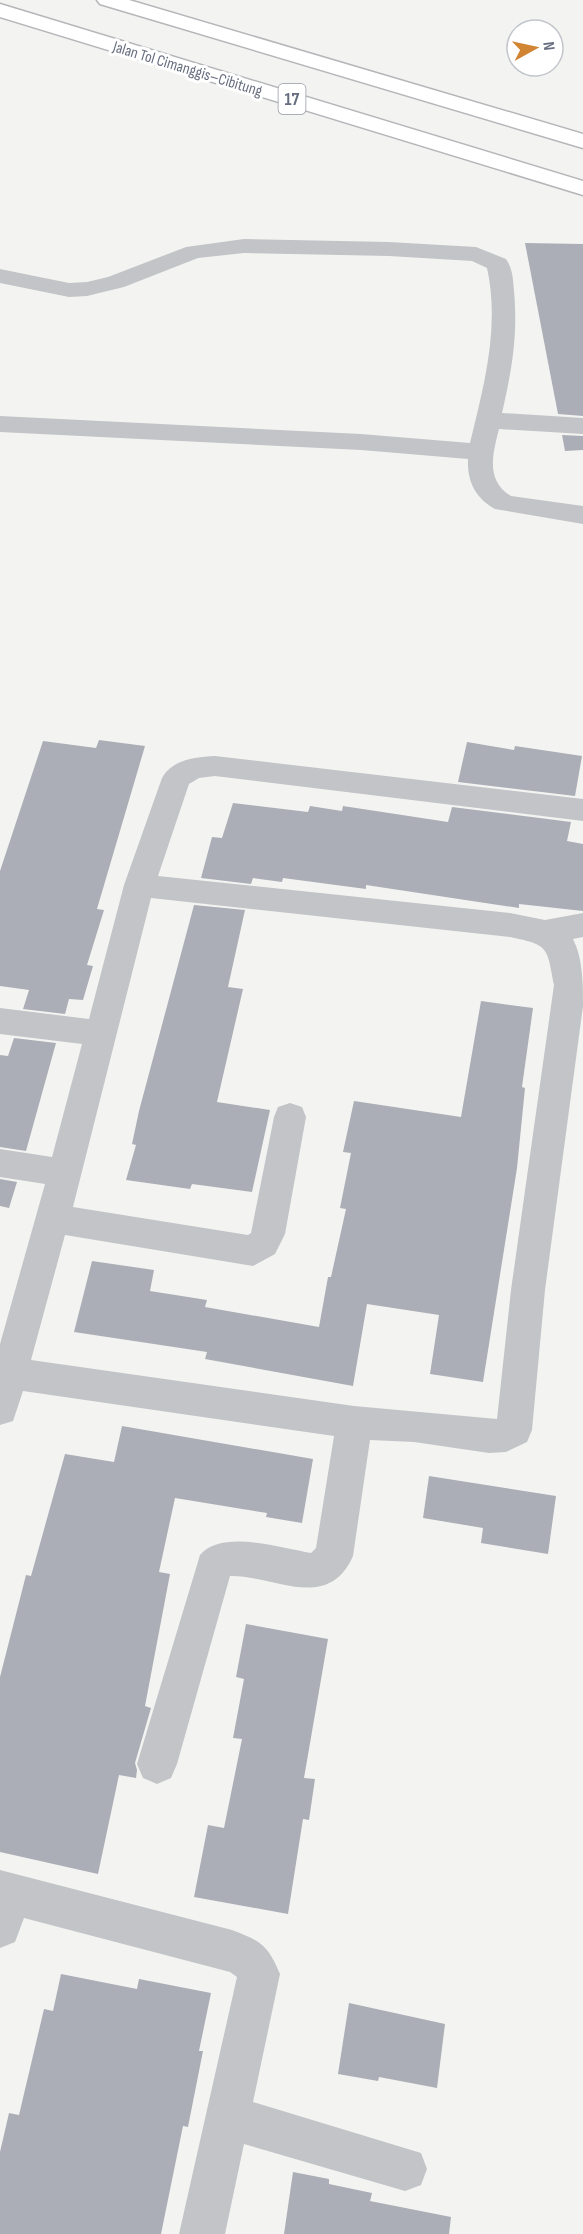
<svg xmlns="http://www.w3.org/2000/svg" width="583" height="2234" viewBox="0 0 583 2234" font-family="'Sofia Sans Condensed',sans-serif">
  <rect width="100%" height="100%" fill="#f3f4f1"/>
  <g fill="#abaeb6">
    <path d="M525 243 583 244V416L558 414Z"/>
    <path d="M562 435 583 436V450L565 451Z"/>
    <path d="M99 740 145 746 97 909 104 910 87 965 93 966 83 1000 69 999 65 1014 23 1009 29 990 0 986V871L43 741 96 748Z"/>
    <path d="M467 742 514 750 515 746 582 756 575 796 458 782Z"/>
    <path d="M233 803 308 812 310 806 342 811 343 806 448 822 452 807 571 822 567 841 583 844V911L519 904V908L366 885V889L283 878 282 882 253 878 251 884 201 878 212 837 222 838Z"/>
    <path d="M194 905 245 910 228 987 243 989 217 1102 270 1110 252 1192 192 1184 190 1189 126 1180 136 1145 132 1144 139 1111Z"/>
    <path d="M481 1001 533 1008 522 1087 525 1088 517 1168 483 1382 430 1374 439 1315 367 1304 353 1386 205 1359 207 1352 74 1332 92 1261 154 1270 150 1291 207 1300 205 1307 319 1327 328 1277H331L346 1209 340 1208 351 1153 343 1152 354 1101 461 1117Z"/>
    <path d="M14 1038 56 1043 26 1151 0 1147V1055L8 1056Z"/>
    <path d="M0 1179 17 1182 9 1208 0 1206Z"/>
    <path d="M122 1426 313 1459 302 1523 266 1517 267 1513 175 1498 159 1572 170 1574 145 1706 151 1708 135 1763 137 1770 136 1778 119 1775 98 1874 0 1852V1677L26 1575 31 1576 65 1454 114 1462Z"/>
    <path d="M429 1476 556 1496 548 1554 481 1543 483 1528 423 1518Z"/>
    <path d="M246 1624 328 1639 304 1778 315 1779 309 1820 303 1819 288 1914 194 1897 208 1825 224 1828 242 1739 233 1738 244 1679 236 1677Z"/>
    <path d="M61 1974 137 1989 139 1979 211 1993 199 2051H203L188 2127 183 2126 161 2234H0V2152L9 2113 19 2115 44 2009 53 2011Z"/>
    <path d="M349 2003 445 2024 437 2088 379 2077 378 2081 338 2074Z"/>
    <path d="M293 2172 329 2179V2184L372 2193 370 2201 451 2217 449 2234H284Z"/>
  </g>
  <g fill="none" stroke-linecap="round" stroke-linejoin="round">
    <defs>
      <g id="highway">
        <path d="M97 0H129L583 134V148L100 4Z"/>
        <path d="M0 4 583 181V195L0 17Z"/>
      </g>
    </defs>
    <use href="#highway" stroke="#b4b6b9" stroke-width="3"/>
    <g fill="#c2c4c8" fill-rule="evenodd">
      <path d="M244 239 389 242 476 247 506 259C513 269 513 280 514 291 518 336 512 369 502 413L583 418V434L499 429C493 453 485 481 511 496L583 506V524L495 509C475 498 467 481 468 459L361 450 0 432V416L361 434 470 443C484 385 500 327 487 268L472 261 389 256 244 253 198 258 124 287 87 296 69 297 0 283V269L69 283 87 282 108 277 186 247Z"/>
      <path d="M215 756 583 799V821L215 776 199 778 189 784 158 876 510 913 545 920 583 913V937L573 939C583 958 583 984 583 1006L545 1290 532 1430 527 1442 506 1452 489 1453 414 1442 370 1440 353 1556C328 1613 274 1575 230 1576L177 1764 171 1778 157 1784 143 1778 137 1764 200 1555C222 1529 281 1548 311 1553L316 1548 334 1436 23 1391 13 1421 0 1425V1344L45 1184 0 1177V1149L52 1157 82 1044 0 1034V1008L89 1019 124 885 162 778C173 759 195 757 215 756ZM151 898 510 937C549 945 547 947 554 985L511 1290 497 1419 354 1406 31 1360 65 1235 253 1266 275 1254 285 1234 306 1117 302 1107 290 1103 278 1107 274 1117 251 1233 248 1235 73 1207Z"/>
      <path d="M0 1870 232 1930C261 1941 268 1945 280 1974L253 2102 421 2153 427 2169 421 2185 405 2191 244 2144 225 2234H179L237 1977 230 1972 24 1918 15 1942 0 1948Z"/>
    </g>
    <use href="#highway" fill="#fff" fill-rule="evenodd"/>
  </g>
  <g text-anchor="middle" stroke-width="6" stroke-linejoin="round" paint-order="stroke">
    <g font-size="16" fill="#666d7f" stroke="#fff">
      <text transform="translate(188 68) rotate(17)" y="6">Jalan Tol Cimanggis–Cibitung</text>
    </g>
    <rect fill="#fff" stroke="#9499a5" stroke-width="1.5" x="278.5" y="84" width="27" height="30" rx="4.5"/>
    <g font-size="18" font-weight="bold" fill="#666d7f">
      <text x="292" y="105">17</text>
    </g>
  </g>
  <g transform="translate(535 48) rotate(82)"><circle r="28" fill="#ffffff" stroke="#c2c5cc" stroke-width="1.5"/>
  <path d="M0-4.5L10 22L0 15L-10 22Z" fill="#d18533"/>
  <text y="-9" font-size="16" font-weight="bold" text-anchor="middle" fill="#666d7f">N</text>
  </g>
</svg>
